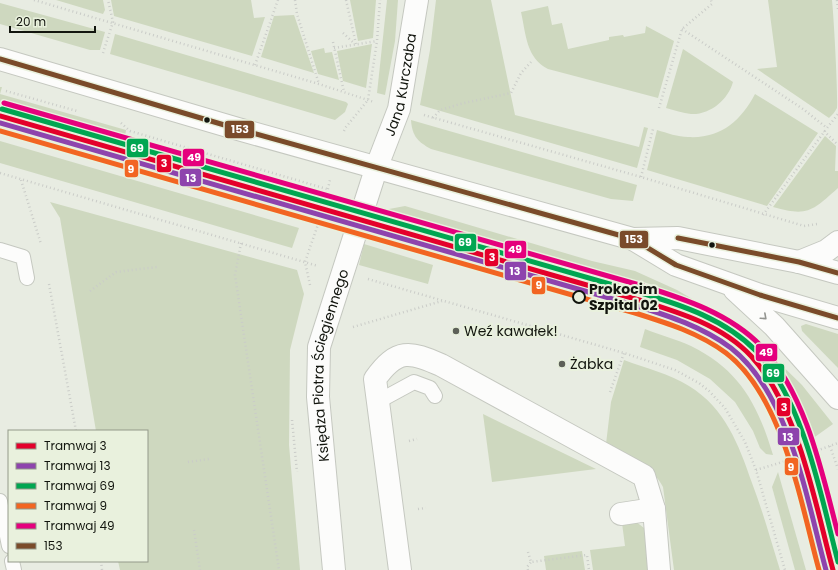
<svg xmlns="http://www.w3.org/2000/svg" width="838" height="570" viewBox="0 0 838 570" font-family="Poppins,sans-serif">
  <rect width="100%" height="100%" fill="#e8ece2"/>
  <g fill="#ced8bf">
    <path d="M56 0H103L105 10 103 14Z"/>
    <path d="M111 0H251L254 18 265 17 252 56 114 16Z"/>
    <path d="M350 0H376L373 38 358 41Z"/>
    <path d="M387 0H398L395 41 385 95 377 93Z"/>
    <path d="M436 0H491L515 115 639 147 644 127 648 128 637 168 420 105 430 50Z"/>
    <path d="M768 0H832C834 19 838 95 837 108 835 112 832 115 829 118L757 69 777 67Z"/>
    <path d="M0 3 105 32 100 50H90L0 24Z"/>
    <path d="M548 6 552 25 562 23 568 49 609 40V37L623 35 624 37 645 33 646 26 674 41 658 98 548 69C526 58 526 34 521 12Z"/>
    <path d="M294 15 314 73 261 57 274 16Z"/>
    <path d="M115 34 346 102 348 104 345 112 335 120 110 54Z"/>
    <path d="M372 44 366 88 343 81 337 51Z"/>
    <path d="M324 48 325 53 332 52 339 80 318 74 311 51Z"/>
    <path d="M683 49 733 82C728 100 710 115 691 114 683 113 674 110 666 108Z"/>
    <path d="M0 87H2L0 94 126 130 125 137 312 194 308 199 0 109Z"/>
    <path d="M755 94 818 133 767 206 647 170 657 130C667 133 678 137 688 137 720 139 741 121 755 94Z"/>
    <path d="M411 120 637 185 633 201 611 199 431 149C418 142 412 136 411 120Z"/>
    <path d="M825 136 836 146 835 171H838V188C812 211 808 217 773 207Z"/>
    <path d="M0 141 299 228 292 248 0 163Z"/>
    <path d="M50 202 297 270 304 294 290 350 289 445 300 570H120L118 561H147V431H96L60 218Z"/>
    <path d="M405 206 592 261 635 271 677 290 721 316 759 343 802 385 833 424 805 444 794 411 778 377 750 344 709 316 601 281 379 217 389 209Z"/>
    <path d="M364 244 433 265 428 284 359 265Z"/>
    <path d="M806 324 838 334V368L802 331 801 326Z"/>
    <path d="M645 329C660 335 676 339 691 346 740 370 758 405 773 455L766 454 760 448 753 431 735 402 710 379 677 360 640 347Z"/>
    <path d="M624 360C645 368 670 374 689 386 725 408 739 445 752 483 763 512 771 541 780 570H674L663 487C652 465 626 456 606 444L611 402Z"/>
    <path d="M483 414 596 469 492 482Z"/>
    <path d="M778 472 806 570H795L772 487Z"/>
    <path d="M635 521 644 528 651 570H593L590 550 625 546 622 523Z"/>
    <path d="M582 551 585 570H546L544 556Z"/>
  </g>
  <g fill="none" stroke-linecap="round" stroke-linejoin="round">
    <defs>
      <g id="service">
        <path d="M0 250 23 257 27 278"/>
        <path d="M379 401 414 382 430 388 435 396"/>
        <path d="M0 501 9 546"/>
        <path d="M12 561 14 570"/>
      </g>
      <g id="minor">
        <path d="M621 514 654 509 659 570"/>
        <path id="s1" d="M334 570 318 397 319 347 377 166 399 109 417 0"/>
        <path d="M400 570 375 379C397 348 410 351 441 365L644 476 654 509"/>
      </g>
      <g id="tertiary">
        <path d="M0 59 238 129 633 239 676 265 760 295 838 318"/>
        <path d="M633 239 678 238 799 262 838 273"/>
        <path d="M799 262 826 251 838 242"/>
        <path d="M735 290 774 326 838 398"/>
      </g>
    </defs>
    <use href="#service" stroke="#c5c8c0" stroke-width="16"/>
    <use href="#minor" stroke="#c5c8c0" stroke-width="24"/>
    <use href="#tertiary" stroke="#c5c8c0" stroke-width="24"/>
    <g stroke="#caccc8" stroke-width="2.5" stroke-dasharray="1 3" stroke-linecap="butt">
      <path d="M34 0 319 84 374 102"/>
      <path d="M295 0 297 14 319 84"/>
      <path d="M346 0 356 44"/>
      <path d="M837 0 838 9"/>
      <path d="M682 29 803 109 827 128 838 114"/>
      <path d="M343 33 355 44"/>
      <path d="M333 42 344 92"/>
      <path d="M334 48 377 41"/>
      <path d="M103 53 113 22 108 0"/>
      <path d="M255 65 278 0"/>
      <path d="M6 91 77 111"/>
      <path d="M659 108 682 29 712 4 711 0"/>
      <path d="M424 115 641 177 804 226 817 224"/>
      <path d="M433 118 440 110 464 103 511 93 521 73 531 62"/>
      <path d="M121 123 130 131 327 189"/>
      <path d="M344 131 346 127 368 100 377 41 380 0"/>
      <path d="M824 131 838 145"/>
      <path d="M0 173 318 266"/>
      <path d="M641 177 653 129"/>
      <path d="M21 180 41 244"/>
      <path d="M763 215 827 128"/>
      <path d="M241 243 235 275 279 570"/>
      <path d="M368 279 624 353 675 370 699 383 709 391 725 408 745 442 756 470 785 570"/>
      <path d="M49 284 76 431"/>
      <path d="M310 285 305 262 323 210 330 180"/>
      <path d="M90 291 116 272 157 267"/>
      <path d="M353 327 442 301"/>
      <path d="M610 392 624 353"/>
      <path d="M292 420 297 472"/>
      <path d="M409 441 417 439"/>
      <path d="M830 446 838 469"/>
      <path d="M802 456 838 443"/>
      <path d="M188 462 209 459"/>
      <path d="M756 470 786 461"/>
      <path d="M418 509 426 508"/>
      <path d="M194 530 200 570"/>
      <path d="M528 552 531 562 587 555 589 570"/>
      <path d="M101 561 102 570"/>
      <path d="M528 570 527 567 531 562"/>
    </g>
    <use href="#service" stroke="#fcfcfb" stroke-width="14"/>
    <use href="#minor" stroke="#fcfcfb" stroke-width="22"/>
    <use href="#tertiary" stroke="#fcfcfb" stroke-width="22"/>
    <defs>
      <g id="bus-1">
        <path d="M0 59 238 129 633 239 676 265 760 295 838 318"/>
        <path d="M678 238 799 262 838 273"/>
      </g>
    </defs>
    <use href="#bus-1" stroke="#e9f1dd" stroke-width="8"/>
    <use href="#bus-1" stroke="#7a4b2a" stroke-width="5"/>
    <defs>
      <path id="tram-1" d="M0 116 639 300C678 312 722 325 751 356 799 408 815 504 833 570"/>
      <path id="tram-2" d="M0 123 637 306C669 316 703 327 731 348 790 394 807 501 826 570"/>
      <path id="tram-3" d="M2 109 641 293C682 305 726 320 756 351 804 401 821 496 838 562"/>
      <path id="tram-4" d="M0 131 635 313C667 323 699 333 726 353 783 396 801 504 819 570"/>
      <path id="tram-5" d="M4 103 643 286C685 299 730 314 761 346 806 394 822 472 838 534"/>
    </defs>
    <use href="#tram-1" stroke="#e9f1dd" stroke-width="8"/>
    <use href="#tram-2" stroke="#e9f1dd" stroke-width="8"/>
    <use href="#tram-3" stroke="#e9f1dd" stroke-width="8"/>
    <use href="#tram-4" stroke="#e9f1dd" stroke-width="8"/>
    <use href="#tram-5" stroke="#e9f1dd" stroke-width="8"/>
    <use href="#tram-1" stroke="#e4002b" stroke-width="5"/>
    <use href="#tram-2" stroke="#8e44ad" stroke-width="5"/>
    <use href="#tram-3" stroke="#00a651" stroke-width="5"/>
    <use href="#tram-4" stroke="#f26522" stroke-width="5"/>
    <use href="#tram-5" stroke="#e5007d" stroke-width="5"/>
  </g>
  <defs><path id="oneway-chevron" d="M-2-3.5L2.5 0L-2 3.5" fill="none" stroke-width="1.6" stroke-linecap="round" stroke-linejoin="round"/></defs>
  <use stroke="#939490" href="#oneway-chevron" transform="translate(764 317) rotate(42)"/>
  <g fill="#12150e" stroke="#e9f1dd" stroke-width="1.5">
    <circle cx="207" cy="120" r="3.5"/>
    <circle cx="712" cy="245" r="3.5"/>
  </g>
  <circle fill="#e9f1dd" stroke="#12150e" stroke-width="2" cx="579" cy="297" r="6"/>
  <g fill="#5d6058" stroke="#e9f1dd" stroke-width="1.5">
    <circle cx="456" cy="331" r="4"/>
    <circle cx="562" cy="364" r="4"/>
  </g>
  <g text-anchor="middle" stroke-width="4" stroke-linejoin="round" paint-order="stroke">
    <g font-size="14" fill="#12150e" stroke="#e9f1dd">
      <text dy="5" stroke="none"><textPath href="#s1" startOffset="499">Jana Kurczaba</textPath></text>
      <text dy="5" stroke="none"><textPath href="#s1" startOffset="207">Księdza Piotra Ściegiennego</textPath></text>
    </g>
    <g font-size="14" font-weight="bold" fill="#12150e" stroke="#e9f1dd" text-anchor="start">
      <text x="589" y="294">Prokocim<tspan x="589" dy="16">Szpital 02</tspan></text>
    </g>
    <g font-size="14" fill="#12150e" stroke="#e9f1dd" text-anchor="start">
      <text x="464" y="336">Weź kawałek!</text>
      <text x="570" y="369">Żabka</text>
    </g>
  </g>
  <g stroke="#e9f1dd" stroke-width="1.5">
    <rect x="224" y="120" width="31" height="19" rx="4" fill="#7a4b2a"/>
    <rect x="126" y="138" width="23" height="20" rx="4" fill="#00a651"/>
    <rect x="182" y="148" width="23" height="19" rx="4" fill="#e5007d"/>
    <rect x="156" y="154" width="16" height="19" rx="4" fill="#e4002b"/>
    <rect x="124" y="159" width="15" height="19" rx="4" fill="#f26522"/>
    <rect x="179" y="168" width="23" height="19" rx="4" fill="#8e44ad"/>
    <rect x="619" y="230" width="30" height="19" rx="4" fill="#7a4b2a"/>
    <rect x="454" y="233" width="23" height="19" rx="4" fill="#00a651"/>
    <rect x="504" y="240" width="23" height="19" rx="4" fill="#e5007d"/>
    <rect x="484" y="248" width="15" height="19" rx="4" fill="#e4002b"/>
    <rect x="504" y="261" width="23" height="20" rx="4" fill="#8e44ad"/>
    <rect x="531" y="276" width="15" height="19" rx="4" fill="#f26522"/>
    <rect x="755" y="343" width="23" height="19" rx="4" fill="#e5007d"/>
    <rect x="762" y="363" width="23" height="20" rx="4" fill="#00a651"/>
    <rect x="776" y="397" width="15" height="20" rx="4" fill="#e4002b"/>
    <rect x="777" y="427" width="23" height="19" rx="4" fill="#8e44ad"/>
    <rect x="784" y="457" width="15" height="19" rx="4" fill="#f26522"/>
  </g>
  <g font-size="11" text-anchor="middle" font-weight="bold" fill="#fff">
    <text x="240" y="133">153</text>
    <text x="137" y="152">69</text>
    <text x="194" y="161">49</text>
    <text x="164" y="167">3</text>
    <text x="131" y="173">9</text>
    <text x="191" y="182">13</text>
    <text x="634" y="243">153</text>
    <text x="465" y="246">69</text>
    <text x="515" y="253">49</text>
    <text x="492" y="261">3</text>
    <text x="515" y="275">13</text>
    <text x="539" y="289">9</text>
    <text x="766" y="356">49</text>
    <text x="773" y="377">69</text>
    <text x="784" y="411">3</text>
    <text x="788" y="441">13</text>
    <text x="791" y="471">9</text>
  </g>
  <rect x="8" y="430" width="140" height="132" fill="#e9f1dd" stroke="#93998a"/>
  <rect x="16" y="443" width="20" height="6" fill="#e4002b" stroke="#93998a"/>
  <text x="44" y="450" font-size="12" fill="#12150e">Tramwaj 3</text>
  <rect x="16" y="463" width="20" height="6" fill="#8e44ad" stroke="#93998a"/>
  <text x="44" y="470" font-size="12" fill="#12150e">Tramwaj 13</text>
  <rect x="16" y="483" width="20" height="6" fill="#00a651" stroke="#93998a"/>
  <text x="44" y="490" font-size="12" fill="#12150e">Tramwaj 69</text>
  <rect x="16" y="503" width="20" height="6" fill="#f26522" stroke="#93998a"/>
  <text x="44" y="510" font-size="12" fill="#12150e">Tramwaj 9</text>
  <rect x="16" y="523" width="20" height="6" fill="#e5007d" stroke="#93998a"/>
  <text x="44" y="530" font-size="12" fill="#12150e">Tramwaj 49</text>
  <rect x="16" y="543" width="20" height="6" fill="#7a4b2a" stroke="#93998a"/>
  <text x="44" y="550" font-size="12" fill="#12150e">153</text>
  <path d="M10 26v6h85v-6" fill="none" stroke="#12150e" stroke-width="2"/>
  <text x="16" y="26" font-size="12" fill="#12150e" stroke="#e9f1dd" stroke-width="3" paint-order="stroke">20 m</text>
</svg>
